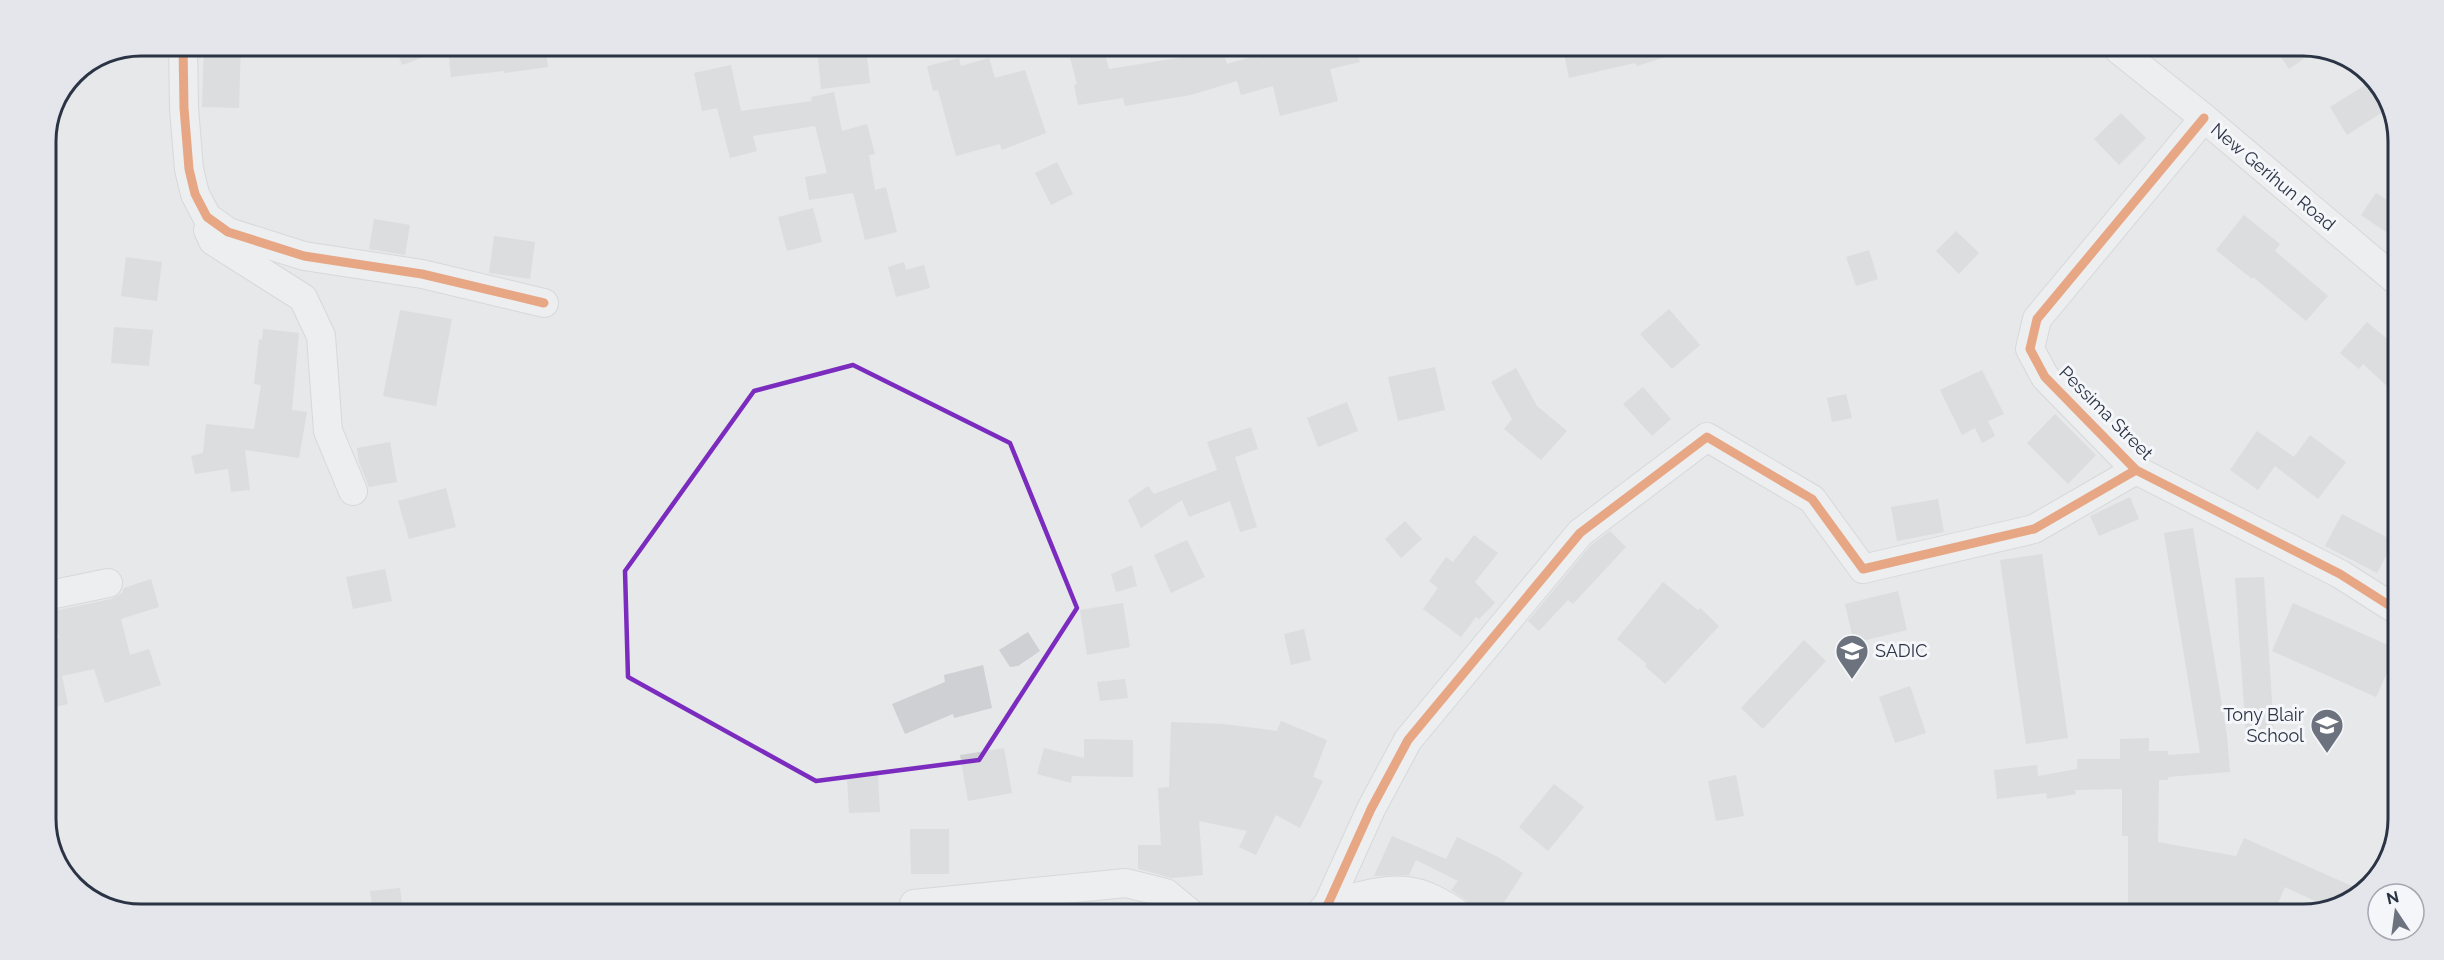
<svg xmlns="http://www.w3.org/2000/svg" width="2444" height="960" viewBox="0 0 2444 960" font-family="Raleway,sans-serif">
  <rect width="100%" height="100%" fill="#e6e8ea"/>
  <g fill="#ced0d3">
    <path d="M204 45H241L239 108 202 107Z"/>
    <path d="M395 46H545L548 67 504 73V71L451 77 448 48 402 65Z"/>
    <path d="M817 47H866L870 83 821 89Z"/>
    <path d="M1067 47H1103L1109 69 1184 57 1216 48H1222L1227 64 1255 56 1256 58 1301 48H1356L1360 62 1330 69 1338 101 1280 116 1273 86 1241 95 1237 81 1191 95 1125 106 1123 98 1078 105 1074 85 1077 84Z"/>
    <path d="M1563 48 1678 49 1672 51V55L1637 66 1635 63 1569 78Z"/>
    <path d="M2276 50H2316L2289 69Z"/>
    <path d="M959 58 961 66 989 58 995 78 1025 70 1046 133 1002 150 1000 144 956 156 938 90 933 91 927 66Z"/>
    <path d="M731 65 741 111 812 101 811 97 834 92 842 131 867 124 875 154 869 155 875 190 886 187 897 232 865 240 853 193 809 200 805 177 827 173 815 126 753 136 757 151 730 158 717 108 702 111 694 73Z"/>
    <path d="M2375 79 2379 83 2389 108 2347 135 2330 107Z"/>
    <path d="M2121 113 2146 138 2119 165 2094 139Z"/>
    <path d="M1057 162 1073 194 1051 205 1035 173Z"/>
    <path d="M2376 193 2398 207V221L2389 234 2361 215Z"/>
    <path d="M813 208 822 242 787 251 778 217Z"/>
    <path d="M2244 215 2280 244 2275 251 2328 296 2306 321 2253 277 2252 279 2216 250Z"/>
    <path d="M374 219 410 225 405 255 369 249Z"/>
    <path d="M1956 231 1979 253 1959 274 1936 251Z"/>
    <path d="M494 236 535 242 530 279 489 273Z"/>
    <path d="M1869 250 1878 279 1856 286 1846 257Z"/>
    <path d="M126 257 162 262 157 301 121 296Z"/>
    <path d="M904 262 906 270 924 265 930 288 896 297 888 267Z"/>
    <path d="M1669 309 1700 345 1672 369 1640 334Z"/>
    <path d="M400 310 452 319 436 406 383 396Z"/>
    <path d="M2367 322 2397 347V395L2363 364 2359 369 2340 353Z"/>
    <path d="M114 327 153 330 149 366 111 363Z"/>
    <path d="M263 329 299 333 292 410 307 412 299 458 245 450 250 490 231 492 228 469 195 474 191 456 203 453 206 424 254 429 261 385 254 384 259 339 262 340Z"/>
    <path d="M1435 367 1445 410 1398 421 1388 377Z"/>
    <path d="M1516 368 1537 406 1567 431 1541 460 1504 429 1512 419 1491 382Z"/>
    <path d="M1982 370 2004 414 1988 421 1995 436 1982 443 1975 428 1962 435 1940 390Z"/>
    <path d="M1643 387 1671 419 1652 436 1623 404Z"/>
    <path d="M1846 394 1852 418 1832 422 1827 398Z"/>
    <path d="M1347 402 1358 431 1318 447 1307 418Z"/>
    <path d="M2055 414 2096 455 2068 484 2027 443Z"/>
    <path d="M1251 427 1258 449 1235 457 1257 527 1240 532 1230 501 1189 517 1182 500 1141 528 1128 500 1148 486 1154 494 1217 470 1207 442Z"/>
    <path d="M2257 431 2294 457 2310 435 2346 462 2318 499 2275 466 2258 490 2230 470Z"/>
    <path d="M390 442 397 482 369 487 359 462 357 448Z"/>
    <path d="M446 488 456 527 409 539 398 501Z"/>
    <path d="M2130 497 2139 519 2099 536 2090 516Z"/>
    <path d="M1938 499 1944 532 1897 541 1891 507Z"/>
    <path d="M2342 514 2394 541 2377 573 2325 546Z"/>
    <path d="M1405 521 1422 539 1401 558 1385 539Z"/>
    <path d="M2193 528 2227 736 2230 772 2168 777V780H2159L2158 842 2236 856 2244 838 2363 891 2357 899 2328 907 2285 887 2273 915H2128V836H2122V789L2075 790 2076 794 2047 799 2046 793 1997 799 1994 770 2037 765 2038 776 2077 769V759H2120V739L2149 738V751H2168V755L2200 753 2164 533Z"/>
    <path d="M1610 531 1626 547 1573 604 1568 600 1539 631 1528 621 1591 545Z"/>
    <path d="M1474 535 1498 553 1475 582 1495 603 1479 619 1476 617 1461 637 1423 609 1438 588 1429 581 1446 557 1453 562Z"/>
    <path d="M1187 540 1205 577 1171 593 1154 555Z"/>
    <path d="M2042 554 2068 738 2026 744 2000 560Z"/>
    <path d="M1132 565 1137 586 1116 592 1111 574Z"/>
    <path d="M385 569 392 601 353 609 346 577Z"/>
    <path d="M2264 577 2274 733 2246 735 2235 578Z"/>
    <path d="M151 579 159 607 121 619 130 655 149 649 161 685 105 703 94 669 62 676 68 704 45 709V641L59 638 54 611 111 599 122 593 124 588Z"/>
    <path d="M1663 582 1698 610 1700 608 1719 626 1665 684 1645 666 1647 664 1617 639Z"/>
    <path d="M1898 591 1907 630 1854 643 1845 604Z"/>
    <path d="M1123 603 1130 647 1087 655 1080 610Z"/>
    <path d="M2293 603 2395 648V655L2376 697 2272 651Z"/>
    <path d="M1304 629 1311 660 1291 665 1284 634Z"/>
    <path d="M1028 632 1040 651 1018 666 1010 667 999 650Z"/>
    <path d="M1804 640 1826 661 1763 729 1741 708Z"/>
    <path d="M983 665 992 708 954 718 953 714 905 734 892 704 945 682 944 675Z"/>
    <path d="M1125 679 1128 698 1100 701 1097 682Z"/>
    <path d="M1910 686 1926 733 1895 743 1879 697Z"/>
    <path d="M1281 721 1327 740 1313 777 1323 781 1300 828 1276 815 1256 855 1239 847 1247 831 1199 821 1203 875 1172 878 1138 869V845H1161L1158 788 1169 787 1171 722 1224 724 1277 731Z"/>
    <path d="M1084 739 1133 740V777L1072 776 1071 783 1037 774 1044 748 1084 758Z"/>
    <path d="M1004 748 1012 793 968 801 960 755Z"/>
    <path d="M878 775 880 812 849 813 847 776Z"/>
    <path d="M1736 775 1744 816 1716 821 1708 781Z"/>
    <path d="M1554 784 1584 807 1548 851 1519 827Z"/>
    <path d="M910 829H949V874H911Z"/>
    <path d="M1392 836 1446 859 1457 837 1498 857 1523 873 1497 913H1473L1471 905 1466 900 1451 890 1458 881 1416 860 1409 875 1374 876Z"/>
    <path d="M400 888 403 911 373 910 370 891Z"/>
  </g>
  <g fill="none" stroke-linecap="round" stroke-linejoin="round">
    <defs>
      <g id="minor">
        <path d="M183 45 184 108 189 169 195 194 207 217 228 232 304 256 422 274 544 303"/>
        <path d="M2119 50 2204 118 2398 282"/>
        <path d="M2204 118 2037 319 2030 349 2045 377 2136 470 2340 574 2395 609"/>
        <path d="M208 230 213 241 303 298 321 336 328 431 353 491"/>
        <path d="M45 596 108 583"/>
        <path d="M914 904 1126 883 1166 893 1189 912"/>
        <path d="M1328 904C1352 899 1382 888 1406 891 1425 893 1442 903 1457 913"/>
        <path d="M1320 913 1328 904 1371 809 1408 740 1580 533 1707 437 1812 499 1863 569 2034 529 2136 470"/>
      </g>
    </defs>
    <use href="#minor" stroke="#c4c6c8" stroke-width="30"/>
    <use href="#minor" stroke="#f5f6f7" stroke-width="28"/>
    <defs>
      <g id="cycleway">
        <path d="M183 45 184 108 189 169 195 194 207 217 228 232 304 256 422 274 544 303"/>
        <path d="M2204 118 2037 319 2030 349 2045 377 2136 470 2340 574 2395 609"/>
        <path d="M1320 913 1328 904 1371 809 1408 740 1580 533 1707 437 1812 499 1863 569 2034 529 2136 470"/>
      </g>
    </defs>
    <use href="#cycleway" stroke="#f4f6f9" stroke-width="13"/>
    <use href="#cycleway" stroke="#e8590c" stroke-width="9"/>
  </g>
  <path d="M0 0H2444V960H0ZM853 365 1010 443 1077 608 979 760 816 781 628 677 625 571 754 391Z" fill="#e6e8ea" fill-opacity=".55" fill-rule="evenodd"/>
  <path fill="none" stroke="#7b2cbf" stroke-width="4.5" stroke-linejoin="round" d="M853 365 1010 443 1077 608 979 760 816 781 628 677 625 571 754 391Z"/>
  <defs>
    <symbol id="university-pin" viewBox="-11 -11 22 30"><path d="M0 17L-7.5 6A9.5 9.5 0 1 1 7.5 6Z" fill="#6c737f" stroke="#f4f6f9"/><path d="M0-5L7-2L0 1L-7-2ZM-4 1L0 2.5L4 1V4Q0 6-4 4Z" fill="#fff"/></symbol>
    <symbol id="school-pin" viewBox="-11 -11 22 30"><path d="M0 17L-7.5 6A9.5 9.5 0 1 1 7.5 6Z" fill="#6c737f" stroke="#f4f6f9"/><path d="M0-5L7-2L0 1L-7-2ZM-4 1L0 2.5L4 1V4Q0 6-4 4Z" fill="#fff"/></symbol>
  </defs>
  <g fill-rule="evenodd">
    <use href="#university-pin" x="1833" y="632" width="38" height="52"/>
    <use href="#school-pin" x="2308" y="706" width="38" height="52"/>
  </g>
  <g text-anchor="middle" stroke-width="6" stroke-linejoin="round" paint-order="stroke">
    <g font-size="18" fill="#2b3445" stroke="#f4f6f9">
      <text transform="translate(2273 177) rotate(40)" y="6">New Gerihun Road</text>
      <text transform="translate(2106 413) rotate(45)" y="6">Pessima Street</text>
    </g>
    <g font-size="18" fill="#2b3445" stroke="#f4f6f9" text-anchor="start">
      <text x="1875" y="657">SADIC</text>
      <text x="2304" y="721" text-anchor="end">Tony Blair<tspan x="2304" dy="21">School</tspan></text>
    </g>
  </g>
  <path d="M0 0H2444V960H0ZM141 56H2303A85 85 0 0 1 2388 141V819A85 85 0 0 1 2303 904H141A85 85 0 0 1 56 819V141A85 85 0 0 1 141 56Z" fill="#e4e6eb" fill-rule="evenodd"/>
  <path fill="none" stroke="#2b3445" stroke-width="3" d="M141 56H2303A85 85 0 0 1 2388 141V819A85 85 0 0 1 2303 904H141A85 85 0 0 1 56 819V141A85 85 0 0 1 141 56Z"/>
  <g transform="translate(2396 912) rotate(347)"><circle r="28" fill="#f4f6f9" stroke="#a4a8b1" stroke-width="1.5"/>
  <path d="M0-4.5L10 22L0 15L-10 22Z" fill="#6c737f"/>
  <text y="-9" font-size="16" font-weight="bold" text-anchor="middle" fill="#2b3445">N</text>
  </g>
</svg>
